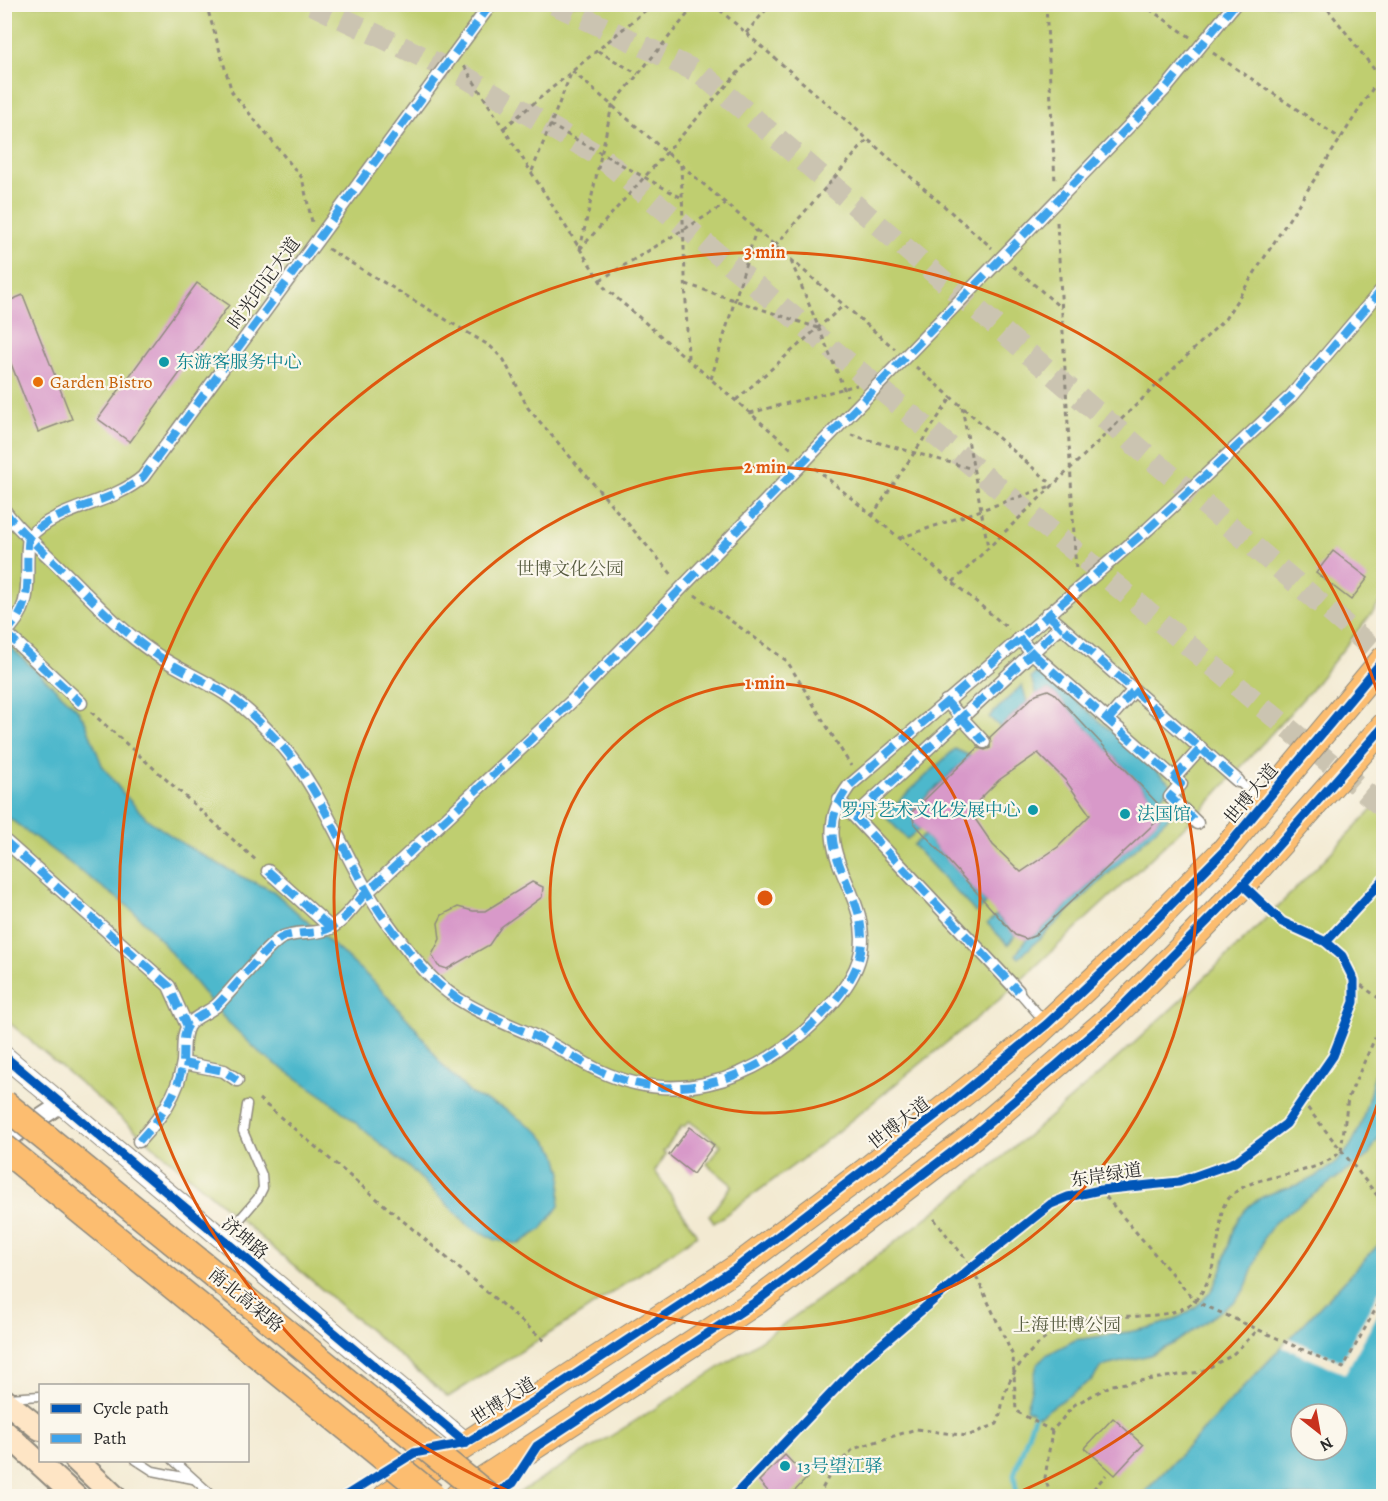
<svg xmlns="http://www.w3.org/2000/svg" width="1388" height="1501" viewBox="0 0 1388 1501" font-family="Alegreya,'Noto Serif SC',serif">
  <rect width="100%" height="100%" fill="#fbf7ec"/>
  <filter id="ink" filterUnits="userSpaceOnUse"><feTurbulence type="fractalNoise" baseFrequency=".0167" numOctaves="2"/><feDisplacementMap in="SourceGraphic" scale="12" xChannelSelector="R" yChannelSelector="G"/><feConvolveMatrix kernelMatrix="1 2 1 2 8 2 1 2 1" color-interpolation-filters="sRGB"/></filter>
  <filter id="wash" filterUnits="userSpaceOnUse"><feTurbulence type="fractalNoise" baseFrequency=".008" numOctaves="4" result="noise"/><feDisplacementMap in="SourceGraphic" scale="24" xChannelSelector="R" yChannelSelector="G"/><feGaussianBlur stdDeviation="1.35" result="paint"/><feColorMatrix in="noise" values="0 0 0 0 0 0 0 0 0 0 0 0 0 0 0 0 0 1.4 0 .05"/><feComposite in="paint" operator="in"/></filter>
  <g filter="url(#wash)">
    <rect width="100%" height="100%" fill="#f3ead2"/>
    <g fill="#bfce70" stroke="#757c4e" stroke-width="1.5">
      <path d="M5 5H1383V599L1310 691 1200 812 1005 995 812 1152 714 1223 709 1216 732 1185 707 1164 721 1145 689 1121 684 1127 682 1126 663 1152 666 1154 655 1171 697 1235 582 1313 448 1397 5 1019Z"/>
      <path d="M1383 798V1240L1141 1496H514C593 1446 674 1399 752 1346 982 1188 1192 1002 1383 798Z"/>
    </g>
    <g fill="#4eb8cc" stroke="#3c727c" stroke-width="1.5" fill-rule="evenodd">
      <path d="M4 641 76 708 85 721 102 765 122 792 147 819 185 845 240 876 273 891 373 981 414 1026 443 1066 471 1094 503 1108 539 1132 556 1152 562 1173 559 1206 541 1230 519 1244 496 1240 470 1227 414 1172 326 1098 261 1054 224 1018 153 931 129 907 5 815Z"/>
      <path d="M1040 669 1172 785 1156 802 1054 693 1048 690 1036 694 1031 678Z"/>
      <path d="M1022 685 1027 702 1000 727 989 717Z"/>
      <path d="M955 749 970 756 914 808V823L920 829 907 839 884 815Z"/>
      <path d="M1166 807 1172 814 1019 958 1016 955 1026 939 1034 936 1157 821Z"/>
      <path d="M925 835 986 903 976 913 913 845Z"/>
      <path d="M997 915 1015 935 1008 945 987 923Z"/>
      <path d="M1383 1056V1129L1369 1155 1275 1222 1265 1236 1245 1289 1235 1301 1175 1343 1150 1355 1101 1367 1093 1379 1039 1416 1026 1409 1037 1365 1046 1355 1075 1340C1127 1331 1198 1331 1220 1274 1228 1254 1230 1226 1245 1210 1260 1193 1282 1191 1302 1183 1362 1157 1360 1123 1377 1067Z"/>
      <path d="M1383 1240V1496H1141ZM1301 1414H1337V1450H1301Z"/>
    </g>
    <path fill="#f3ead2" d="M1383 1284V1305L1345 1374 1282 1347 1290 1338 1341 1361Z"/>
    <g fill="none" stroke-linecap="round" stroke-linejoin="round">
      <path stroke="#4eb8cc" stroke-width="5" d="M1017 1496 1014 1475 1037 1408"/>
    </g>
    <g id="blocks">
      <g fill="#d899c9" fill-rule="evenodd">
        <path d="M197 283 229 305 130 442 98 419Z"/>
        <path d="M23 295 72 419 38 432 4 346V303Z"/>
        <path d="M1333 551 1368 578 1351 600 1316 573Z"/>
        <path d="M1048 690 1054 693 1158 804 1161 812 1157 821 1034 936 1026 939 1015 935 914 823 912 812 978 748 985 750 990 748V737L1036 694ZM1038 753 1066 781 1090 815 1058 847 1021 872 993 845 969 810 999 780Z"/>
        <path d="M532 882 543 887 542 897 501 927 489 945 447 969 438 966 432 955 440 939 438 923 442 915 458 907 473 911H485Z"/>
        <path d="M690 1127 714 1145 693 1174 669 1155Z"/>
        <path d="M1113 1418 1143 1445 1115 1475 1085 1448Z"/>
        <path d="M785 1455 807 1478 789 1497H773L759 1481Z"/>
      </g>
    </g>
  </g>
  <g filter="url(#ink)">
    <use href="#blocks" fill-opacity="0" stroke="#8f8a7e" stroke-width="1.5"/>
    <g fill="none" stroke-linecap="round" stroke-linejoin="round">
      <g stroke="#cbc4b1" stroke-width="22" stroke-dasharray="22 11" stroke-linecap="butt">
        <path d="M312 4 467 78 601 157 1384 808"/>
        <path d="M554 4 702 74 1384 658"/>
      </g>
      <defs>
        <g id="service">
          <path d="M1238 781 1262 802"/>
          <path d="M1018 991 1045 1022"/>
          <path d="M222 1240 258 1198 263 1188 262 1175 243 1131 247 1105"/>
          <path d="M8 1398 40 1396"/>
          <path d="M136 1460 153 1471 193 1479"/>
          <path d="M173 1460 213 1496"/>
        </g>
        <g id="pedestrian">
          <path d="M4 510C18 530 38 546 55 563 87 594 117 628 154 653 176 668 201 679 224 693 242 704 260 722 274 737 326 791 345 866 389 925 402 943 416 962 431 977 459 1007 505 1022 541 1039 562 1049 580 1062 600 1071 673 1105 746 1083 804 1032 826 1012 856 982 861 951 871 889 802 849 849 786L1148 529 1291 396 1384 287"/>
          <path d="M1047 614 1238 781"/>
          <path d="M6 633 81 703"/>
          <path d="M4 634C38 602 23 577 29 537 58 506 110 505 143 477L491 4"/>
          <path d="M1019 638 1031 652 1181 784 1170 797 1197 823"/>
          <path d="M946 701 984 742"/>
          <path d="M1108 720 1134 690"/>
          <path d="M1174 778 1201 748"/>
          <path d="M839 800 1018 991"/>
          <path d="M855 816 1061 626"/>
          <path d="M4 840 169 986 187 1026"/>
          <path d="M268 871 331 928"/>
          <path d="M183 1063 224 1071 237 1080"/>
          <path d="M139 1141C161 1117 178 1095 183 1062 184 1051 182 1035 188 1026 194 1016 209 1013 218 1004 232 990 267 946 281 938 297 930 315 936 330 928 343 922 354 906 363 896L572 701 1166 88 1235 4"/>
        </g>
        <path id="minor" d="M4 1142 61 1104"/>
        <path id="tertiary" d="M4 1056 466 1443"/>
        <g id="secondary">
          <path d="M4 1400 40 1429"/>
          <path d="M4 1431 75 1496"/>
          <path d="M76 1460 114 1496"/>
        </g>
        <g id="primary">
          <path d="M387 1496 735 1269 866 1171 1030 1040 1127 949 1224 851 1384 659"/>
          <path d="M458 1496 757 1301 973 1136 1113 1016 1173 957 1243 885 1384 726"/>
        </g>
      </defs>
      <use href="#service" stroke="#8f8a7e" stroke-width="11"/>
      <use href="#pedestrian" stroke="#8f8a7e" stroke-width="15"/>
      <use href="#minor" stroke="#8f8a7e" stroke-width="20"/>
      <use href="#tertiary" stroke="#8f8a7e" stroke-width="22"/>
      <use href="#secondary" stroke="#8f8a7e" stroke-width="26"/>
      <use href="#primary" stroke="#8f8a7e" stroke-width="28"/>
      <g stroke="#8f8a7e" stroke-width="3" stroke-dasharray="4.5 4.5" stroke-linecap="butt">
        <path d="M206 4 232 92 302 178 312 222"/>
        <path d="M713 4 992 248"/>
        <path d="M1046 4 1055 182"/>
        <path d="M1142 4 1190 37"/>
        <path d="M746 33 771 4"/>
        <path d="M598 51 638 74"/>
        <path d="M1213 53 1341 139"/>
        <path d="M464 66 604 287 794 451"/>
        <path d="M550 125 682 198"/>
        <path d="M504 128 653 4"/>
        <path d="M681 165 688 358"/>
        <path d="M532 171 572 71 895 349"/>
        <path d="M1057 222 1076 572"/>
        <path d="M775 246 868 139"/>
        <path d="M328 249 490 346 504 360 528 408 674 577"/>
        <path d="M580 249 612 106 696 4"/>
        <path d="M580 249 761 47"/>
        <path d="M791 261 847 396"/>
        <path d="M1013 266 1061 308"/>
        <path d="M600 280 726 204"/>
        <path d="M686 284 818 328"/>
        <path d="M916 367 1053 485"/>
        <path d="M711 379 756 230"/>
        <path d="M736 400 844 305"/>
        <path d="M962 407 988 547"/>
        <path d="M750 413 857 385"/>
        <path d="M851 435 973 469"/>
        <path d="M815 468 1009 629"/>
        <path d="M872 516 951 398"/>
        <path d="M900 538 1051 486"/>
        <path d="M953 582 1225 319 1380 77 1324 4"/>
        <path d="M695 595 787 661 851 766"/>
        <path d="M91 712 258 862"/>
        <path d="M1354 980 1384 1002"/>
        <path d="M259 1099 545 1341"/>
        <path d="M1302 1101 1384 1204"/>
        <path d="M1100 1190 1195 1301 1343 1368 1384 1294"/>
        <path d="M934 1219 972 1267 1013 1356 1016 1411 1052 1431"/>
        <path d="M822 1496 820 1493 831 1472 853 1449 916 1429 967 1436 997 1424C1001 1414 1002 1403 1005 1393 1017 1355 1059 1319 1099 1316 1113 1315 1127 1317 1140 1316 1158 1315 1177 1314 1192 1303 1210 1289 1215 1258 1219 1236 1222 1223 1219 1208 1229 1198 1256 1169 1307 1182 1341 1151L1348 1098 1384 1018"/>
        <path d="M1051 1496 1045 1478 1052 1431 1074 1405 1112 1385 1200 1372 1231 1356 1257 1331"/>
        <path d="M1087 1496 1106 1475"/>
      </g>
      <use href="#service" stroke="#fff" stroke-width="8"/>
      <use href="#pedestrian" stroke="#fff" stroke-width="12"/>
      <use href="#minor" stroke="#fff" stroke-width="16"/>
      <use href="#tertiary" stroke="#fff" stroke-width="20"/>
      <use href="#secondary" stroke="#fee5c5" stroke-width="22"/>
      <use href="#primary" stroke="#fcbd6f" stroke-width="26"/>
      <defs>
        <g id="trunk-bridge">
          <path d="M4 1104 487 1496"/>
          <path d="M4 1148 432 1496"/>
        </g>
      </defs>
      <use href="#trunk-bridge" stroke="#8f8a7e" stroke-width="30" stroke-linecap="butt"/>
      <use href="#trunk-bridge" stroke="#fcbd6f" stroke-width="27"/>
      <g stroke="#3ea3eb" stroke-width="8" stroke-dasharray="15 8" stroke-linecap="butt">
        <path d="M4 510C18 530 38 546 55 563 87 594 117 628 154 653 176 668 201 679 224 693 242 704 260 722 274 737 326 791 345 866 389 925 402 943 416 962 431 977 459 1007 505 1022 541 1039 562 1049 580 1062 600 1071 673 1105 746 1083 804 1032 826 1012 856 982 861 951 871 889 802 849 849 786L1148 529 1291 396 1384 287"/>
        <path d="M1047 614 1238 781"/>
        <path d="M6 633 81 703"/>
        <path d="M4 634C38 602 23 577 29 537 58 506 110 505 143 477L491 4"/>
        <path d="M1019 638 1031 652 1181 784 1170 797 1197 823"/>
        <path d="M946 701 984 742"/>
        <path d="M1108 720 1134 690"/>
        <path d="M1174 778 1201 748"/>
        <path d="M839 800 1018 991"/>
        <path d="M855 816 1061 626"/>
        <path d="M4 840 169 986 187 1026"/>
        <path d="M268 871 331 928"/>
        <path d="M183 1063 224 1071 237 1080"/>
        <path d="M139 1141C161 1117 178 1095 183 1062 184 1051 182 1035 188 1026 194 1016 209 1013 218 1004 232 990 267 946 281 938 297 930 315 936 330 928 343 922 354 906 363 896L572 701 1166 88 1235 4"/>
      </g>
      <defs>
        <g id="cycleway">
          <path d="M1326 942 1384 879"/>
          <path d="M4 1056 466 1443"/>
          <path d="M345 1496 414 1453 466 1443 538 1399 735 1269 945 1108 1047 1024 1127 949 1224 851 1384 659"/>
          <path d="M492 1496 513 1483 537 1446 757 1301 973 1136 1057 1065 1113 1016 1243 885 1384 726"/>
          <path d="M734 1496 860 1363 972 1267 1051 1204 1068 1197 1100 1190 1179 1182 1235 1162 1286 1124 1333 1056 1354 1002V980L1342 956 1326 942 1282 922 1243 885"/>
        </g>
      </defs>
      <use href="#cycleway" stroke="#fbf7ec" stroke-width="13"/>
      <use href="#cycleway" stroke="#0057b8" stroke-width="9"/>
    </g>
  </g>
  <g fill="none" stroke="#df570e" stroke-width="3">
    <circle cx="765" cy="898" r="215"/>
    <circle cx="765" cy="898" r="431"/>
    <path d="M1383 1087A646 646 0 0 1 1012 1495M518 1495A646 646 0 1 1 1383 709"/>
  </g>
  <g fill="#0f9aa8" stroke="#fbf7ec" stroke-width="2">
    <circle cx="164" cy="362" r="6"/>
    <circle cx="1033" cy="810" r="6"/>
    <circle cx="1125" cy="814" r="6"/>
    <circle cx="785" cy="1466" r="6"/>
  </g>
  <circle fill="#e8710a" stroke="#fbf7ec" stroke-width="2" cx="38" cy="382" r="6"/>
  <g text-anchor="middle" stroke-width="4.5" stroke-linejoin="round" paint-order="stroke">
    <g font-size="18" fill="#2b2b2b" stroke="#fbf7ec">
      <text transform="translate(264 283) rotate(-54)" y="6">时光印记大道</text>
      <text transform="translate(1251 794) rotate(-50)" y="6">世博大道</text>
      <text transform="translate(899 1123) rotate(-38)" y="6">世博大道</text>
      <text transform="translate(1106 1175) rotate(-9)" y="6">东岸绿道</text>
      <text transform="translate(245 1238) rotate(40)" y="6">济坤路</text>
      <text transform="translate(246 1300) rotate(39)" y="6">南北高架路</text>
      <text transform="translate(503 1401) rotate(-32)" y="6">世博大道</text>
    </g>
    <g font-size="18" fill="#0d838f" stroke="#fbf7ec" text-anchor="start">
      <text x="176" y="368">东游客服务中心</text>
      <text x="1021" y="816" text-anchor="end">罗丹艺术文化发展中心</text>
      <text x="1137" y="820">法国馆</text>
      <text x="797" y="1472">13号望江驿</text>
    </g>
    <g font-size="18" fill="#c56008" stroke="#fbf7ec" text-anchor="start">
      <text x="50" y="388">Garden Bistro</text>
    </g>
    <g font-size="18" fill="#575c40" stroke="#fbf7ec">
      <text x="570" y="575">世博文化公园</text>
      <text x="1067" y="1331">上海世博公园</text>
    </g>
  </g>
  <circle cx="765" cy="898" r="9" fill="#df570e" stroke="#fbf7ec" stroke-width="3"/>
  <g font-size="18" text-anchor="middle" font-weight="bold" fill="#df570e" stroke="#fbf7ec" stroke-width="4.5" stroke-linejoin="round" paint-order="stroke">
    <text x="765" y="258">3 min</text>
    <text x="765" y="473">2 min</text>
    <text x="765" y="689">1 min</text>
  </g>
  <rect width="1388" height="1501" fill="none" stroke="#fbf7ec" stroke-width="24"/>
  <rect x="39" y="1384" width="210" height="78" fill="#fbf7ec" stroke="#a8a59f" stroke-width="1.5"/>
  <rect x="51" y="1404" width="30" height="9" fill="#0057b8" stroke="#a8a59f" stroke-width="1.5"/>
  <text x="93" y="1414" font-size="18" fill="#2b2b2b">Cycle path</text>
  <rect x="51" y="1434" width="30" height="9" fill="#3ea3eb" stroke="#a8a59f" stroke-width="1.5"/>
  <text x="93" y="1444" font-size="18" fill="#2b2b2b">Path</text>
  <g transform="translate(1319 1432) rotate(149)"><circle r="28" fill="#fbf7ec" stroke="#a8a59f" stroke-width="1.5"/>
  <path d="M0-4.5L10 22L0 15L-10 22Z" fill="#c8321e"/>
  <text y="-9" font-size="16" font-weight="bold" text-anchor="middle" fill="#2b2b2b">N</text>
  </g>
</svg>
